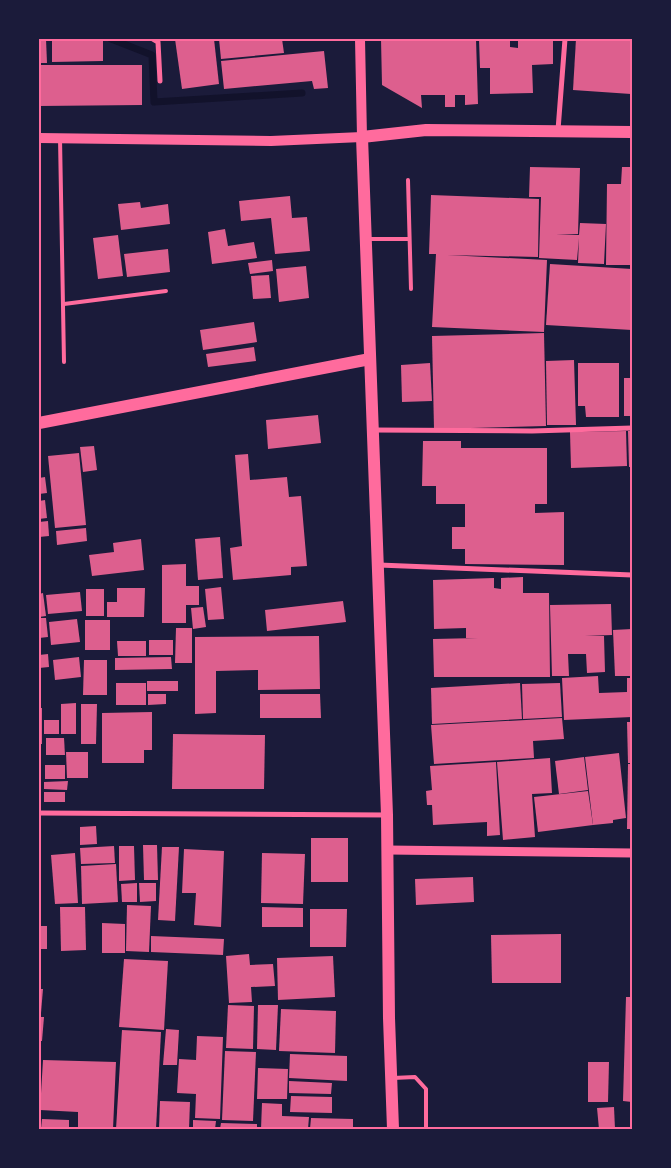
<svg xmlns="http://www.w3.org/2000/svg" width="671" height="1168" viewBox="0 0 671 1168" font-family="'Fira Sans',sans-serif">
  <rect width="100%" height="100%" fill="#1b1b3a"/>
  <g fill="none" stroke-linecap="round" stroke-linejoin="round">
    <path stroke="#12122b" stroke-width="7" d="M111 39 152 55 154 102 302 93"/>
  </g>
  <g fill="#dd5f8e">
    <path d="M39 39H46L47 63H39Z"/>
    <path d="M52 39H103V61L52 62Z"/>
    <path d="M175 39H214L219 84 182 89Z"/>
    <path d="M219 39H282L284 53 221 59Z"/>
    <path d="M381 39H476L478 104 465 105V95H455V107H445V95H421L422 108 382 85Z"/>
    <path d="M479 39H510V47L518 48V39H553V64L532 65 533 93 490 94V68H480Z"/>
    <path d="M576 39H632L631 94 573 90Z"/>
    <path d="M324 51 328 88 314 89 312 81 224 89 221 61Z"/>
    <path d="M39 65H142V105L39 106Z"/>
    <path d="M530 167 580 168 578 234H556L579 235 580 223 606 224 604 264 578 263 579 238 577 260 539 258 541 197H529Z"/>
    <path d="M622 167H632V265H606L607 184H621Z"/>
    <path d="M431 195 539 199 538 257 447 255 547 260 544 332 432 327 436 254H429Z"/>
    <path d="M290 196 292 218 307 217 310 251 275 254 271 218 241 221 239 201Z"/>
    <path d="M140 202 141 208 168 204 170 224 121 230 118 204Z"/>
    <path d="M225 229 228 246 254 242 257 258 212 264 208 232Z"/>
    <path d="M118 235 123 276 98 279 93 238Z"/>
    <path d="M168 249 170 272 127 277 124 254Z"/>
    <path d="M272 260 273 271 250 274 248 263Z"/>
    <path d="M550 264 632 269V330L546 325Z"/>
    <path d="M306 266 309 298 279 302 276 269Z"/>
    <path d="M269 275 271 298 253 299 251 276Z"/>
    <path d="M254 322 257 342 203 350 200 330Z"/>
    <path d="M544 333 546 426 434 429 432 336Z"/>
    <path d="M254 347 256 361 208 367 206 354Z"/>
    <path d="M574 360 576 425H547L546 361Z"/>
    <path d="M430 363 432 401 402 402 401 365Z"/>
    <path d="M578 363H619V417H586L585 406H578Z"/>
    <rect x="624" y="378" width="8" height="38"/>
    <path d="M318 415 321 443 268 449 266 420Z"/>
    <path d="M626 431 627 466 571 468 570 432Z"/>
    <path d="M628 431H632V467H629Z"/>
    <path d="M423 441H461V448H547V504H535V513L564 512V565L465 564V549H452V527H465V504H436V486H422Z"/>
    <path d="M94 446 97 470 83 472 80 447Z"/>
    <path d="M79 453 86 525 55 528 48 456Z"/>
    <path d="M248 454 250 480 287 477 289 497 301 496 307 566 291 567V575L233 580 230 548 242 546 235 455Z"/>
    <path d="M45 477 47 493 39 494V478Z"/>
    <path d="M45 500 47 518 39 519V501Z"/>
    <path d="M48 521 49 536 39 537V522Z"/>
    <path d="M86 528 87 541 57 545 56 531Z"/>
    <path d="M220 537 223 578 198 580 195 539Z"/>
    <path d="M141 539 144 570 92 576 89 555 114 552 113 543Z"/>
    <path d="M186 564V586H199V605H186V623H162V565Z"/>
    <path d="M523 577V593H549L550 677H434L433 639 478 638H466V628L434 629 433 580 494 578V588L501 589V578Z"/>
    <path d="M221 587 224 619 208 620 205 589Z"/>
    <path d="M117 588H145L144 617H107V602H117Z"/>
    <rect x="86" y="589" width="18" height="27"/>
    <path d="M80 592 82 611 48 614 46 595Z"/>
    <path d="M43 593 46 616 39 617V594Z"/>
    <path d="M343 601 346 622 267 631 265 610Z"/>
    <path d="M611 604 612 635 585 636H604L605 672 587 673 586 654H568L569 676H552L550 605Z"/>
    <path d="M203 607 206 627 193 629 191 608Z"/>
    <path d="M39 618H46L48 637 39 638Z"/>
    <path d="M77 619 80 642 51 645 49 622Z"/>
    <rect x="85" y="620" width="25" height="30"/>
    <path d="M176 628H192V663H175Z"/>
    <path d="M632 629V676H615L613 630Z"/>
    <path d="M319 636 320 689 258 690V670L216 671V713L195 714V637Z"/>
    <rect x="149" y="640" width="24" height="15"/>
    <path d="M117 641H146V656H118Z"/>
    <path d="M48 654 49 667 39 668V655Z"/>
    <path d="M79 657 81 677 55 680 53 660Z"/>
    <path d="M171 657 172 669 115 670V658Z"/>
    <path d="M84 660H107V695H83Z"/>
    <path d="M598 676 599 693 627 692V678H632V717L564 720 562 678Z"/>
    <rect x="147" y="681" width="31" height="10"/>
    <rect x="116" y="683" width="30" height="22"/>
    <path d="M520 683 522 719 432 724 431 688Z"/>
    <path d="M560 683 562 717 523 719 522 684Z"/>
    <path d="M148 694H166V704L148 705Z"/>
    <path d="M260 694H320L321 718H260Z"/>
    <path d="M76 703V734H61V704Z"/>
    <path d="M81 704H97L96 744H81Z"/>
    <rect x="39" y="708" width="3" height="36"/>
    <path d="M152 712V750H144V763H102V713Z"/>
    <path d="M562 718 564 739 533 741 534 758 434 764 431 725Z"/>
    <rect x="44" y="720" width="15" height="14"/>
    <path d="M627 722H632V763H628Z"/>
    <path d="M173 734 265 735 264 789H172Z"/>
    <path d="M46 738H64L65 755H46Z"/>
    <path d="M66 752H88V778H67Z"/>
    <path d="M619 753 626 818 613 820V823L593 825 585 757Z"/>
    <path d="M584 757 588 790 559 794 555 761Z"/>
    <path d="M550 758 552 793 532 794 535 837 503 840 497 762Z"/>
    <path d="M496 762 500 835 487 836V822L433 825 432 805H427L426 791 432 790 430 766Z"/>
    <path d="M628 764H632V829H627Z"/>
    <rect x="45" y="765" width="20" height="14"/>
    <path d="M68 781 67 790 44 789V782Z"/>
    <path d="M588 791 593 825 538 832 534 797Z"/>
    <rect x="44" y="792" width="21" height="10"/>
    <path d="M96 826 97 844 80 845V827Z"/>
    <rect x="311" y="838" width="37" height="44"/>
    <path d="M143 845H157L158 880H144Z"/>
    <path d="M114 846 115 863 81 864 80 848Z"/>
    <path d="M119 846H134L135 880 119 881Z"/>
    <path d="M162 847H179L175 921 158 920Z"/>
    <path d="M184 849 224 851 221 927 194 925 196 893H182Z"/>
    <path d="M75 853 78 903 55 904 51 855Z"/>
    <path d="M262 853 305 854 303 904 261 903Z"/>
    <path d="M116 864 118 902 82 904 81 866Z"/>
    <path d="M473 877 474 902 416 905 415 879Z"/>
    <path d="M137 883V902H122L121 884Z"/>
    <path d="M139 883H156V901L140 902Z"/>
    <path d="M127 905 151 906 149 952 126 951Z"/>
    <path d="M60 907H85L86 950 61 951Z"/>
    <path d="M262 907 303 908V927H262Z"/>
    <path d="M310 909H347L346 947H310Z"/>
    <path d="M102 923 125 924V953H102Z"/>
    <rect x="39" y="926" width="8" height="23"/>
    <path d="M561 934V983H492L491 935Z"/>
    <path d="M151 936 224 939 223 955 151 952Z"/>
    <path d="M249 954 250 965 273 964 275 986 251 987 252 1002 229 1003 226 956Z"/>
    <path d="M333 956 335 997 278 1000 277 958Z"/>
    <path d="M124 959 168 961 164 1030 119 1027Z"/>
    <path d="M39 989H43L41 1013H39Z"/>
    <path d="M626 997H632V1102L623 1101Z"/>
    <path d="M228 1005 254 1006 253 1049 226 1048Z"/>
    <path d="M258 1005H278L276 1050 257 1049Z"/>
    <path d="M281 1009 336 1011 335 1053 279 1051Z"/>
    <path d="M39 1017H44L42 1041H39Z"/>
    <path d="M166 1029 179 1030 177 1065H163Z"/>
    <path d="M122 1030 161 1032 156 1129H116Z"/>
    <path d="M197 1036 223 1037 220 1119 195 1118 196 1094 177 1093 179 1059 196 1060Z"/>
    <path d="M225 1051 256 1052 253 1121 222 1120Z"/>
    <path d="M290 1054 347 1056V1081L289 1078Z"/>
    <path d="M43 1060 116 1062 113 1129H78V1112L40 1110Z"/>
    <path d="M588 1062H609L608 1102H588Z"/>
    <path d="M258 1068 288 1069 287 1099H257Z"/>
    <path d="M289 1081 332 1083 331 1094 289 1093Z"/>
    <path d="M291 1096 332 1097V1113L290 1112Z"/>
    <path d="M160 1101 190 1102 189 1129H159Z"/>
    <path d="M262 1103 282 1104V1116L309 1117 308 1129H261Z"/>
    <path d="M614 1107 615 1129H599L597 1108Z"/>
    <path d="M311 1118 353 1119V1129H310Z"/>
    <path d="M42 1119 69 1120V1129H41Z"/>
    <path d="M193 1120 216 1121 215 1129H193Z"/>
    <path d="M221 1123 257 1124V1129H220Z"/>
  </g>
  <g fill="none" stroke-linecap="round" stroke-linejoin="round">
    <g stroke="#ff6b9d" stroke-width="4">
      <path d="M60 138 64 362"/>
      <path d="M408 180 411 289"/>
      <path d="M368 239H409"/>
      <path d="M64 304 166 291"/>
      <path d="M393 1078 415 1077 426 1089V1129"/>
    </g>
    <g stroke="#ff6b9d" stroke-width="5">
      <path d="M153 39 158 42 160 81"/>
      <path d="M558 130 565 39"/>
      <path d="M373 430 532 431 632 428"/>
      <path d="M379 565 632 575"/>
      <path d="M39 813 387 815"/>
    </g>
    <path stroke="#ff6b9d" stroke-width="9" d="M388 850 632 853"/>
    <path stroke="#ff6b9d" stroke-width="10" d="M39 138 271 141 362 137 360 39"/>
    <g stroke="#ff6b9d" stroke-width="12">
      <path d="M39 423 370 359"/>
      <path d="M393 1129 389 1018 387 815 362 137 426 130 632 132"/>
    </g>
  </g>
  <rect width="671" height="1168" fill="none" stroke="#1b1b3a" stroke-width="80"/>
  <rect x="40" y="40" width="591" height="1088" fill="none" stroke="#ff6b9d" stroke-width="2"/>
</svg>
